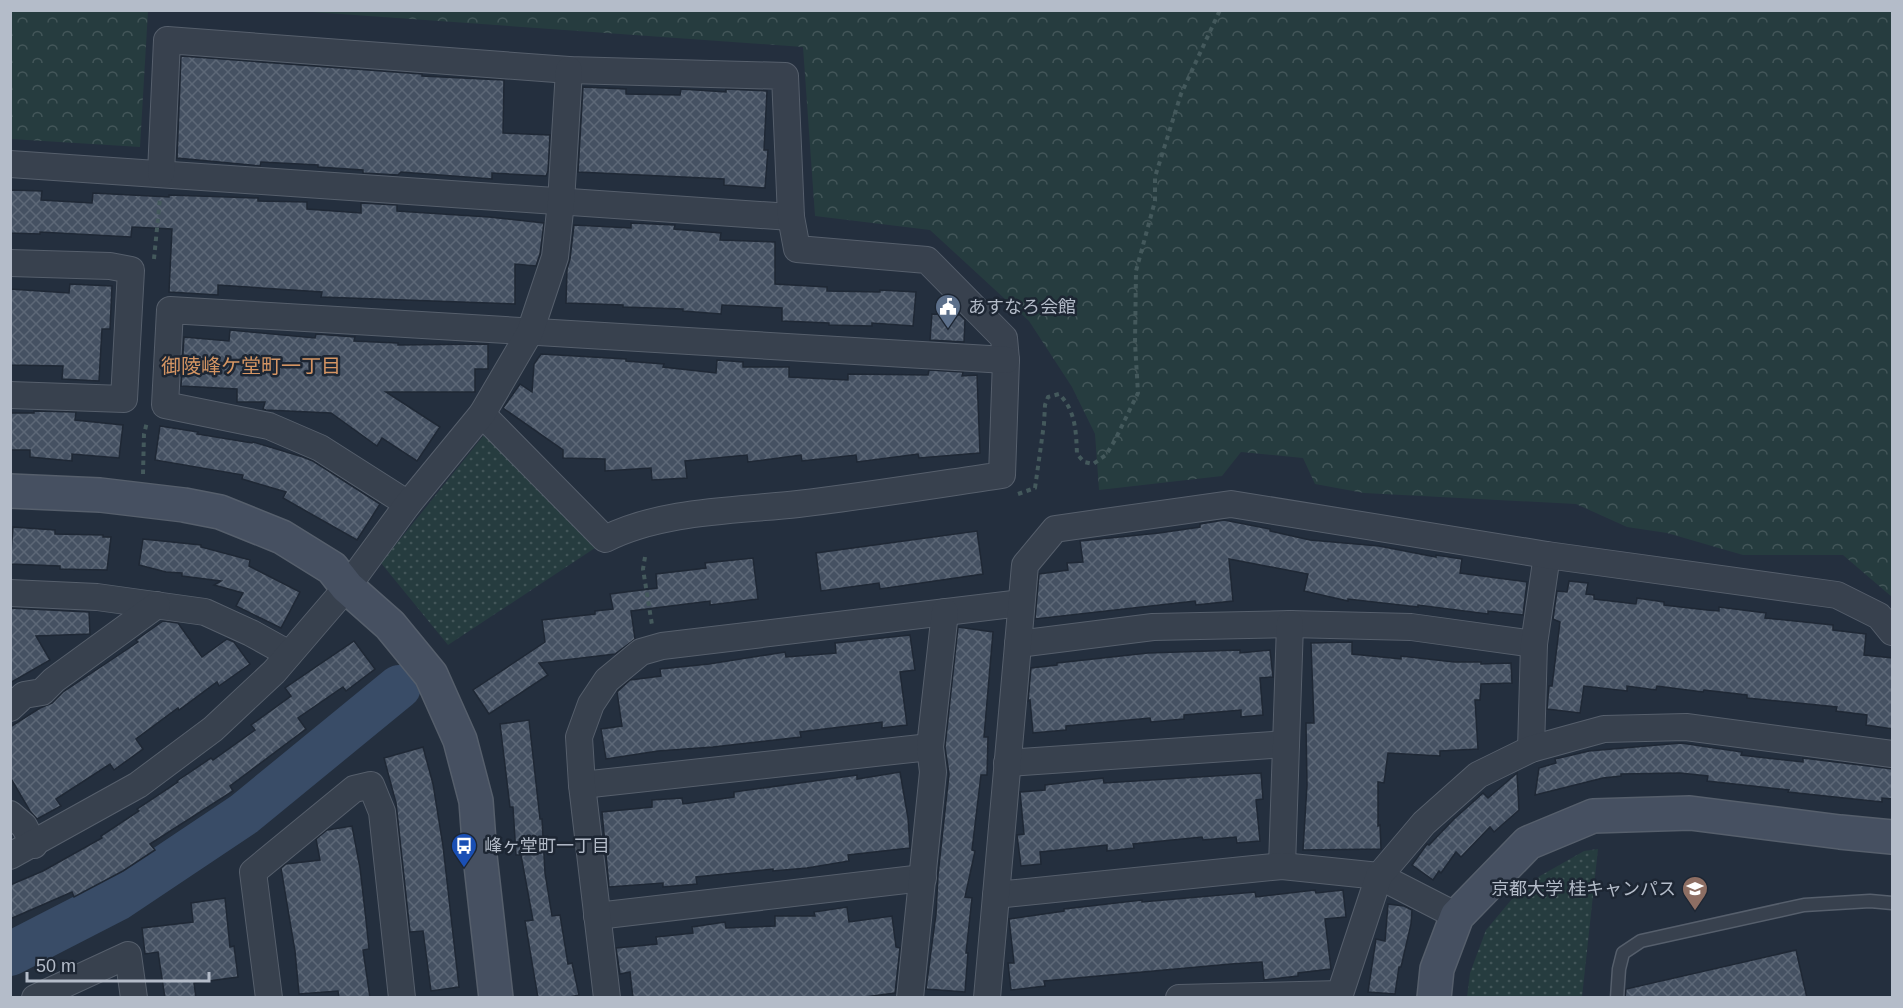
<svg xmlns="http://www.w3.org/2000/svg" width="1903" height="1008" viewBox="0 0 1903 1008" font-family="Helvetica,'Noto Sans JP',sans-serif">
  <defs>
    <pattern id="forest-crowns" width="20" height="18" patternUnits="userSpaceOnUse" patternTransform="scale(1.5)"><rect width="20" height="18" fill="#263c3f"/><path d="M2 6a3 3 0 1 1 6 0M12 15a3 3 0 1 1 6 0" fill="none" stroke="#435659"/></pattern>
    <pattern id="park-dots" width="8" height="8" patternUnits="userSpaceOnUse" patternTransform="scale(1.5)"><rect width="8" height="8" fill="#263c3f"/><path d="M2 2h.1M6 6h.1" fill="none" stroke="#435659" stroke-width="1.8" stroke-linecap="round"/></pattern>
    <pattern id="building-cross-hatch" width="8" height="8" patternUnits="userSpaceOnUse" patternTransform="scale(1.5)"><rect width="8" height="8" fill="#455162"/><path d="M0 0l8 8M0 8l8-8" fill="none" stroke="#5d6877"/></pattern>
  </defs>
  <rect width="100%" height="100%" fill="#242f3e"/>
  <g fill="url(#forest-crowns)">
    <path d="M10 11H148L140 147 11 139Z"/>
    <path d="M298 11H1892V597L1843 555H1743L1667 533 1627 527 1576 504 1364 493 1315 484 1303 458 1241 452 1222 476 1099 490 1095 434 1072 387 1029 321 930 230 815 216 803 47Z"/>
  </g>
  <g fill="url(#park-dots)">
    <path d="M484 435 598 546 448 645 381 563Z"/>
    <path d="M1598 849 1582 997H1467L1470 973 1486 930 1512 899 1540 876 1584 851Z"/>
  </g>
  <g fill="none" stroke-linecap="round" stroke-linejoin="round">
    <path stroke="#394c67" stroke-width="44" d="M10 954 117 899 244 814 399 687"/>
  </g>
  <g fill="url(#building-cross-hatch)" stroke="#1f2835" stroke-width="1.5">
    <path d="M181 56 422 74V76L504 80 503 133 550 135 548 171 546 176 492 173V179L401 172 398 175 363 173V170L318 167V165L261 162 260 166 177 158Z"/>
    <path d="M583 87 626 89V94L680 95 681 89 726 92V89L767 91 764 150H768L765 188 724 185V179L578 172Z"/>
    <path d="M10 190 42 191 41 200 92 203 93 193 169 197V195L258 198V201L307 202V209L361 213V203L397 205V211L489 217 544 223 540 254 536 266 515 264V304L321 297 322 292 218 285V295L169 292 172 229 132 227 131 237 40 232V234L10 233Z"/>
    <path d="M631 223 675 225 674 229 721 233 720 240 775 242V284L827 287V291L880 292V290L916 292 913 326 872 323V326L829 325V323L782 321V308L722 305 721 314 683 311V309L623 307V305L566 303 567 269 570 259 574 225 631 228Z"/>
    <path d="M70 284 112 286 110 329H102L99 381 62 379 63 366 10 365V289L69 293Z"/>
    <path d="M932 314 960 315 965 320 964 342 930 340Z"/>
    <path d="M230 330 315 338 316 334 355 337 354 341 398 343V345L488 344V369H475V392H386L440 427 417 461 382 438 377 446 331 413 266 410 263 409 265 402H237V389L181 386 184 337 229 341Z"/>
    <path d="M541 354 626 359V361L664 364 663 367 716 373 717 360 743 362V367H789V377L848 380V374L928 375 929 370 963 372 962 376 977 375 980 453 919 458 918 454 857 462 856 455 802 461 801 455 748 462 747 455 685 461 687 478 652 480 651 468 605 471V459L563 458V450L503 408 520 384 532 392 534 364Z"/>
    <path d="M34 411 76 412 75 420 123 425 119 458 72 454V461L30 457V450H10V413H34Z"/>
    <path d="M160 426 198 432 197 434 252 443 253 442 303 457 313 461 380 504 357 540 283 498 286 492 242 479 243 475 155 460Z"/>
    <path d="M1224 520 1270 529V531L1310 540 1379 546 1436 557V555L1462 559 1460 573 1527 582 1523 615 1488 611V614L1418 605V607L1348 599V601L1304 591 1308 574 1229 559 1233 601 1196 605 1195 601 1035 619 1039 574 1068 570 1067 563 1083 562 1080 541 1159 533 1200 527V524Z"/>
    <path d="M13 527 55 530V534L103 535V537H111L107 570 60 569V566L10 564Z"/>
    <path d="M977 531 983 574 880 589 879 583 821 591 816 553Z"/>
    <path d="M143 539 201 545V547L250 560 249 566 300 592 281 628 236 606 243 593 214 585 221 581 182 576V573L166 572 139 565Z"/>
    <path d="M753 558 758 599 710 605V601L631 611 635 639 615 654 539 663 548 675 489 714 473 690 545 642 542 620 595 614V611L613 609 610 594 657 588 656 574 706 568 705 563Z"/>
    <path d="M1569 581 1588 583 1586 594 1594 595V599L1636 604 1637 598 1664 602V605L1707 610 1719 611V607L1766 613 1765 618 1833 625V630L1866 634 1864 655 1893 658V729L1866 725 1867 715 1836 711 1837 707 1747 698V695L1704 690 1703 692 1657 686 1656 690 1627 686V691L1584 686 1580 713 1547 709 1549 686H1552L1560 622 1553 619 1557 591 1567 592Z"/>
    <path d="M10 608 89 612 90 634 36 636 50 660 10 683Z"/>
    <path d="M163 621 178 623 202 657 227 639 234 642 250 664 219 686 217 682 179 710 178 708 136 739 143 749 114 770 110 764 56 799 61 806 37 819 30 811 10 777V727L40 708 52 703 63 692 138 642 136 640Z"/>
    <path d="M958 627 993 632 984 737H988L987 775H981L972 850 975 851 965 897 972 898 966 953H968L965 992 926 989 936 914 938 875 949 774 945 747Z"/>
    <path d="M910 635 915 670 900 672 907 725 882 728V722L800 732 801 737 713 747 658 751 606 759 601 729 622 726 617 692 630 680 661 676 660 669 709 664 785 652 786 657 836 653 835 643Z"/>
    <path d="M354 641 375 669 346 691 343 687 298 718 306 729 230 786 233 791 150 844 155 850 123 871 74 897 72 892 10 919V885L43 871 102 838 101 836 139 811 137 809 178 782 177 781 211 758 213 760 255 730 251 725 291 696 285 688Z"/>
    <path d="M1352 642V654L1401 659V656L1454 662H1481V664L1511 663 1512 683 1481 684 1480 700H1475L1478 749 1440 751V756L1388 753 1384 783 1378 782V826L1380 825 1381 849 1303 850 1307 785 1306 723H1314L1311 643Z"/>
    <path d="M1240 650V653L1270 650 1273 677 1260 678 1263 715 1241 717V710L1184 715V719L1151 722 1150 718 1066 726V730L1033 733 1030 700 1028 701 1031 668 1057 665V663L1148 653Z"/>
    <path d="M529 720 540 819H542L545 873 552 916 560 915 568 964 572 963 579 995 565 998H538L525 921 533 920 521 855H516L513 807H510L500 724Z"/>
    <path d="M1681 743 1742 752 1741 755 1803 762V758L1893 769V799L1882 798V802L1788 792 1789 790 1707 781 1708 776 1680 773 1621 774V776L1603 778 1535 795 1539 768 1556 763 1555 759 1589 751Z"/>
    <path d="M423 747 433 784 443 846 459 987 431 991 423 931 410 932 396 803 384 758Z"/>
    <path d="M900 772 908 818 910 848 848 855 849 861 807 868 773 871V869L696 877 697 884 663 887V883L609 887 602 812 652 807V800L682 798 683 804 734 797V792L857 775V779Z"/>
    <path d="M1261 773 1263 799 1256 800 1260 841 1237 843 1236 837 1203 840 1202 837 1133 844 1134 848 1107 851V845L1040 852 1041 864 1021 866 1017 835 1024 834 1020 792 1045 790V785L1103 778 1104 783Z"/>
    <path d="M1517 773 1519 810 1494 832 1490 827 1461 857 1456 852 1441 873 1439 871 1433 880 1412 865 1427 844 1429 845 1454 819 1483 793 1488 798Z"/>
    <path d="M352 826 360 868 366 920 369 949 363 950 370 998H339L338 991 299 994 295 951 281 868 286 864 320 860 316 839 327 830Z"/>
    <path d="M1315 890 1316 893 1343 890 1346 917 1325 919 1331 969 1298 973V976L1264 980 1262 962 1231 964 1044 981 1045 986 1011 990 1008 963H1014L1009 919 1064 911V909L1142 900V902L1255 892 1256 897Z"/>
    <path d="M225 898 230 947 234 946 238 977 194 983 196 998H165L158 952 145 954 142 928 193 922 191 903Z"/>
    <path d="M1388 904 1404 906 1412 910 1411 924 1401 967H1399L1395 994 1368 992 1376 939 1385 941Z"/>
    <path d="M847 907 849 922 892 916 896 947 900 948 895 993 857 998H633L630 972 620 974 616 948 657 944 656 937 693 933 692 927 725 922 726 928 775 926V916H815L814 912Z"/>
    <path d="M1796 950 1807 998H1625L1626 989Z"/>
  </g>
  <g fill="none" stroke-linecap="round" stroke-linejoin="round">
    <defs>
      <path id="lane" d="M1617 998 1619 969 1623 953 1641 941 1804 905 1870 901 1892 903"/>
      <g id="street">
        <path d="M10 164 791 217"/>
        <path d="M161 173 167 40 569 70 785 76 791 217 797 249 927 260 1004 338 1006 360 1002 475C934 485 866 496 798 504 735 511 663 510 605 539L482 414"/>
        <path d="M10 263 110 266 131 270 124 399 10 395"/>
        <path d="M408 504 320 448 269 426 165 405 170 310 1006 360"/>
        <path d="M10 593 97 597 205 612 251 633 289 654"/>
        <path d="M1018 644 1153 627 1290 624 1411 627 1534 644"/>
        <path d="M10 708 24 695 42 692 54 680 157 605"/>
        <path d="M1531 749 1534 644 1547 555"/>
        <path d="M1007 763 1286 744"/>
        <path d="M582 785 930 747"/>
        <path d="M10 814 24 826 34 845"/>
        <path d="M10 856 138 785 213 729 274 672 347 587 408 504 482 414 530 332 555 257 561 202 569 70"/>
        <path d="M1282 866 1290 624"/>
        <path d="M996 895 1282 866 1379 876 1457 916"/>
        <path d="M597 916 923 878"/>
        <path d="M35 998 128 955 134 998"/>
        <path d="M269 998 253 872 354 789 371 785 382 812 402 998"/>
        <path d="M607 998 582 785 579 737 591 704 607 680 641 652 662 646 1021 603"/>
        <path d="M910 998 933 772 930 747 945 612"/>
        <path d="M987 998 1025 565 1055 529 1231 504 1547 555 1837 595 1879 616 1892 632"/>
        <path d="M1179 998 1340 994 1379 876 1424 823 1478 775 1531 749 1604 729 1686 727 1892 754"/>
      </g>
      <g id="secondary">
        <path d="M10 491 100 495 184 505 220 512 282 537 332 568 347 587 390 625 431 675 460 740 476 801 480 856 496 998"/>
        <path d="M1434 998 1437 969 1457 916 1528 843 1593 816 1690 813 1840 832 1892 837"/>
      </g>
    </defs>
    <use href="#lane" stroke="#565f6c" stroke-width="15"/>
    <use href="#street" stroke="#565f6c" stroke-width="28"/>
    <use href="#secondary" stroke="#565f6c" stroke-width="36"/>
    <g stroke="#44595c" stroke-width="4" stroke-dasharray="4.5 4.5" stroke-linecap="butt">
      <path d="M154 259 160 198"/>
      <path d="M143 474 144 434 147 422"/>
      <path d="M1018 494 1035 488 1044 424 1045 405 1048 397 1059 394C1076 411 1076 432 1077 454L1084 462 1093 464 1106 455 1115 440 1138 393 1135 343 1136 271 1155 201V177L1181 94 1220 10"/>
      <path d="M645 557 643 569 652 625"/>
    </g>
    <use href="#lane" stroke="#38414e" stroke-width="12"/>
    <use href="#street" stroke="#38414e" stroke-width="26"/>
    <use href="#secondary" stroke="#465061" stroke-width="33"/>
  </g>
  <defs>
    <symbol id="civic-pin" viewBox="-11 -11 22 30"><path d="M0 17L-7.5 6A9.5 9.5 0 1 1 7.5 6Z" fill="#5c6f8a" stroke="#1d2633"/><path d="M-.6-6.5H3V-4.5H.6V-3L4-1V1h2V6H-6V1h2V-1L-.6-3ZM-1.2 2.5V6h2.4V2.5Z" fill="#fff"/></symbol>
    <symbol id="bus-pin" viewBox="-11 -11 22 30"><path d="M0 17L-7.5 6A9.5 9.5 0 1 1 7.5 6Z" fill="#1a4fb4" stroke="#1d2633"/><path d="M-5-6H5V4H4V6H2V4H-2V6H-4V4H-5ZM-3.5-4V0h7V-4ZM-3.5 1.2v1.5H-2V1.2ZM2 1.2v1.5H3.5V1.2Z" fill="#fff"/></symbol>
    <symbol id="university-pin" viewBox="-11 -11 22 30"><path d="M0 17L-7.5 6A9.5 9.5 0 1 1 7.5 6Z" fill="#8d6e63" stroke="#1d2633"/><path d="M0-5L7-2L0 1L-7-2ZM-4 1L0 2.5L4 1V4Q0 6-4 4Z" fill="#fff"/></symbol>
  </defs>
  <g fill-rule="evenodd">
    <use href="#civic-pin" x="933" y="292" width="30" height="40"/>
    <use href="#bus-pin" x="449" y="831" width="30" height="40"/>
    <use href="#university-pin" x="1680" y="874" width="30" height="40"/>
  </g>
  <g text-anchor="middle" stroke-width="5" stroke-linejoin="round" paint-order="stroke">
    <g font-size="18" fill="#b4bcc9" stroke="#1d2633" text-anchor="start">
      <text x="968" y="313">あすなろ会館</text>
      <text x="484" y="852">峰ヶ堂町一丁目</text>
      <text x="1676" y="895" text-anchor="end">京都大学 桂キャンパス</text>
    </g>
    <g font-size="20" fill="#d59563" stroke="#1d2633">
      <text x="251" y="373">御陵峰ケ堂町一丁目</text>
    </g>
  </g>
  <rect width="1903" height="1008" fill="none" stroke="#b4bcc9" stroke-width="24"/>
  <path d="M27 972v9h182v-9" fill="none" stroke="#b4bcc9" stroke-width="3"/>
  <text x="36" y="972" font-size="18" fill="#b4bcc9" stroke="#1d2633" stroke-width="4.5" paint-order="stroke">50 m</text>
</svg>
